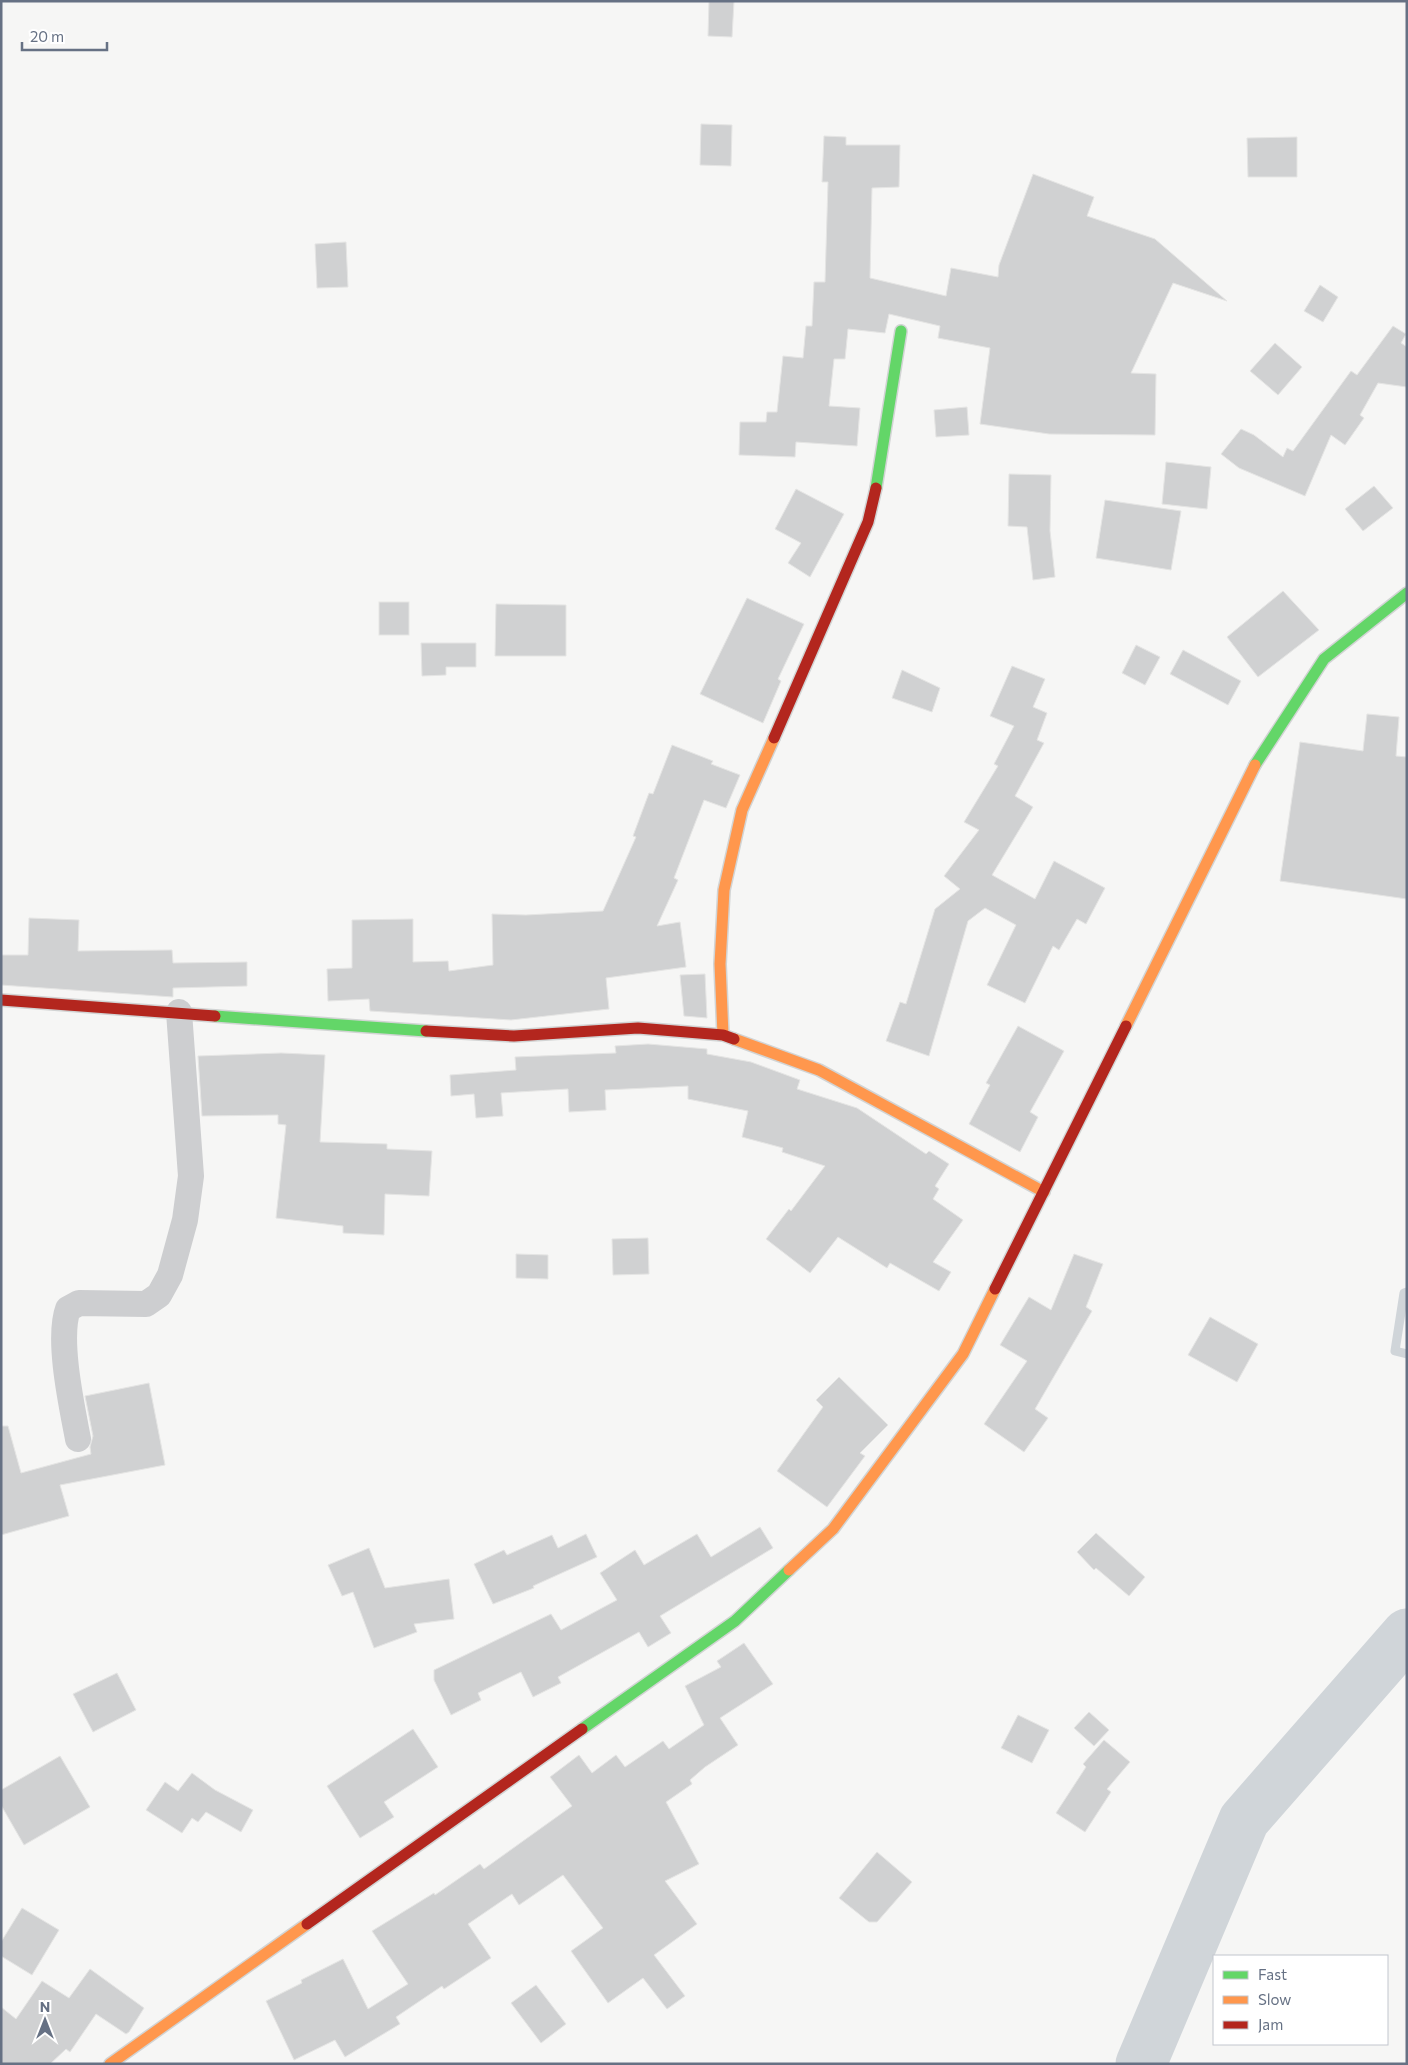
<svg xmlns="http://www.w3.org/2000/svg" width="1408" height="2065" viewBox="0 0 1408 2065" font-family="Commissioner,sans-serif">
  <rect width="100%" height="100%" fill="#f6f6f5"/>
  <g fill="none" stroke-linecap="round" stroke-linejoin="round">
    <path stroke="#d0d5d9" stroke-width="9" d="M1407 1292 1404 1293 1395 1351 1407 1354"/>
    <path stroke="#d0d5d9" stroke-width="51" d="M1141 2064 1244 1820 1407 1634"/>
  </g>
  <g fill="#d0d1d2" stroke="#e5e5e4">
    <path d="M709 1H734L732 37 708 36Z"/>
    <path d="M701 124 732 125 731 166 700 165Z"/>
    <path d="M824 136 846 137V145H900L899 187 872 188 870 278 946 296 951 268 998 277 999 265 1033 174 1094 197 1087 216 1155 239 1227 301 1173 283 1131 373 1156 374 1155 435 1049 434 980 424 990 348 938 338 940 326 889 314 885 333 848 329 845 359H834L829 406 860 408 857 446 796 442 795 457 739 455 740 422H766L767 412H777L783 356 803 358 806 326H812L814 282H825L828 182H822Z"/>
    <path d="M1297 137V177H1248L1247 138Z"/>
    <path d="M346 242 348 287 317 288 315 244Z"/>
    <path d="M1320 285 1338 297 1323 322 1304 311Z"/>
    <path d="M1393 326 1406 334 1401 343 1407 347V387L1378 383 1360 415 1364 418 1345 445 1331 435 1305 496 1239 468 1221 454 1241 429 1254 435 1283 457 1287 448 1293 451 1351 371 1357 375Z"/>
    <path d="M1275 343 1302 367 1278 395 1250 371Z"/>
    <path d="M967 407 969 435 936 437 934 410Z"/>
    <path d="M1166 462 1211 467 1207 509 1162 504Z"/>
    <path d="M1009 474 1051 475 1050 531 1055 577 1033 580 1027 527 1008 526Z"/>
    <path d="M1374 486 1393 508 1363 531 1345 509Z"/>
    <path d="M796 489 844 514 810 577 788 563 801 543 775 529Z"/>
    <path d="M1105 500 1181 511 1171 570 1096 558Z"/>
    <path d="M1283 591 1319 630 1258 677 1227 637Z"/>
    <path d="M747 598 804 624 778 679 781 681 763 723 700 694Z"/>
    <rect x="379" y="602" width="30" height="33"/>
    <path d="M496 604 566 605V656H495Z"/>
    <path d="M421 643H476V667H446V675L422 676Z"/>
    <path d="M1136 645 1160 657 1145 685 1122 673Z"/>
    <path d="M1183 650 1241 681 1228 705 1170 674Z"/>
    <path d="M1012 666 1045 679 1033 707 1047 713 1037 740 1044 743 1015 796 1033 807 992 875 1035 899 1054 861 1105 888 1086 924 1077 919 1059 950 1053 946 1025 1003 987 985 1016 925 985 908 968 921 929 1056 886 1041 900 1002 906 1004 935 909 960 889 944 876 979 830 964 822 998 766 994 764 1014 726 990 716Z"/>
    <path d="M902 670 940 688 932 712 892 698Z"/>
    <path d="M1367 714 1399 717 1396 756 1407 757V899L1280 881 1300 742 1363 751Z"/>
    <path d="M672 745 713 761 711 764 740 775 726 808 704 800 674 878 678 880 657 926 680 922 686 967 606 978 609 1009 511 1020 370 1011 369 999 328 1001 327 969 352 968V920L413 919V962L448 961 449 971 493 965 492 914 526 915 603 911 636 837 633 836 649 793 653 794Z"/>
    <path d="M29 918 79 920 78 951 172 950 173 963 247 962V986L173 988V997L1 985V955H28Z"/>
    <path d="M705 974 707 1018 684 1016 680 975Z"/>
    <path d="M1018 1026 1064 1051 1030 1112 1038 1117 1020 1152 969 1124 990 1085 986 1083Z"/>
    <path d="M648 1044 707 1049V1054L751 1062 800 1080 797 1089 857 1108 926 1154 929 1151 949 1164 935 1186 939 1189 933 1199 963 1220 933 1262 951 1272 939 1291 890 1263 887 1268 838 1237 810 1273 766 1239 789 1209 791 1211 825 1166 782 1152 783 1148 742 1137 748 1111 688 1099V1086L605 1090 606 1110 569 1112 568 1089 501 1093 503 1116 476 1118 474 1094 451 1096 450 1075 516 1070 515 1057 616 1053 615 1046Z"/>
    <path d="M281 1053 325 1055 320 1142 387 1144V1149L432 1151 429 1196 385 1194 384 1235 343 1233V1226L276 1218 286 1125 278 1124V1115L202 1116 198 1056Z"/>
    <path d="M648 1238 649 1274 613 1275 612 1239Z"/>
    <path d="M516 1254 548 1255V1279L516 1278Z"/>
    <path d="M1074 1254 1103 1264 1086 1307 1092 1311 1035 1409 1048 1418 1024 1452 984 1424 1027 1361 1000 1345 1029 1297 1051 1310Z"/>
    <path d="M1210 1317 1258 1344 1237 1382 1188 1355Z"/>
    <path d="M839 1377 888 1425 860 1453 865 1456 827 1507 777 1471 823 1407 816 1400Z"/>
    <path d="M149 1383 165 1465 60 1485 69 1516 1 1535V1426H8L21 1473 91 1454 90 1447 93 1436 85 1396Z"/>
    <path d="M760 1527 773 1548 660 1616 671 1633 648 1647 639 1632 558 1677 561 1683 533 1697 521 1672 478 1693 481 1700 451 1715 434 1680V1670L551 1614 561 1630 617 1600 600 1573 635 1550 644 1565 697 1534 711 1557Z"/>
    <path d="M1096 1533 1145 1577 1129 1596 1096 1568 1094 1570 1077 1552Z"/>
    <path d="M586 1534 597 1557 533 1586 534 1588 493 1604 474 1564 504 1550 507 1555 552 1535 558 1548Z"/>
    <path d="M369 1548 385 1588 449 1579 454 1619 414 1624 417 1632 374 1648 353 1592 342 1596 328 1565Z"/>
    <path d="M744 1643 773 1684 720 1718 738 1745 705 1767 690 1780 692 1784 666 1802 699 1864 665 1881 697 1924 654 1955 685 1996 667 2009 643 1978 608 2003 571 1951 603 1928 563 1875 519 1905 512 1894 468 1924 491 1958 444 1989 442 1986 396 2017 400 2024 345 2057 335 2040 294 2060 266 2001 302 1983 301 1980 343 1959 368 2009 408 1984 372 1931 434 1893 435 1895 480 1864 484 1869 572 1806 550 1777 579 1755 592 1773 616 1755 625 1767 663 1741 669 1749 704 1725 685 1686 721 1667 717 1661Z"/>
    <path d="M117 1673 136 1710 93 1732 73 1694Z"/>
    <path d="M1089 1712 1109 1730 1094 1746 1074 1728Z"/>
    <path d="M1018 1715 1049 1730 1032 1763 1001 1748Z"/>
    <path d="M413 1729 438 1767 384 1802 394 1817 360 1838 327 1786Z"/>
    <path d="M1104 1740 1130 1762 1107 1789 1111 1792 1085 1832 1056 1813 1086 1767 1083 1764Z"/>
    <path d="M60 1756 90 1807 24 1845 1 1805V1790Z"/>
    <path d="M192 1773 215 1790 253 1810 241 1832 206 1812 198 1822 192 1818 182 1833 146 1810 165 1782 178 1791Z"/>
    <path d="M877 1852 912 1882 877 1922H869L839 1898Z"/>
    <path d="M22 1908 59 1930 32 1975 1 1956V1942Z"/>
    <path d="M90 1969 144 2008 129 2032 126 2034 96 2014 70 2052 66 2049 50 2064H1V2007L16 2019 42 1981 69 1998Z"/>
    <path d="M536 1985 566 2024 541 2043 511 2003Z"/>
  </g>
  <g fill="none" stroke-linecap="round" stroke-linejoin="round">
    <defs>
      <g id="fast">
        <path d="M876 488 901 331"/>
        <path d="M1255 765 1324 659 1407 593"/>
        <path d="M215 1016 426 1031"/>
        <path d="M582 1729 735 1621 789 1570"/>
      </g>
      <g id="slow">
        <path d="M1126 1026 1255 765"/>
        <path d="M723 1035 720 964 724 890 742 810 774 738"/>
        <path d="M734 1039 819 1070 1044 1192"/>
        <path d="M789 1570 833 1529 963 1354 995 1289"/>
        <path d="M110 2064 307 1924"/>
      </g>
      <g id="jam">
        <path d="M774 738 868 522 876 488"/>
        <path d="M1 1000 215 1016"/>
        <path d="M426 1031 514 1036 638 1028 723 1035 734 1039"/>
        <path d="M995 1289 1126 1026"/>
        <path d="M307 1924 582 1729"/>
      </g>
    </defs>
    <use href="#fast" stroke="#d2d4d4" stroke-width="14"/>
    <use href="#slow" stroke="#d2d4d4" stroke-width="14"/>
    <use href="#jam" stroke="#d2d4d4" stroke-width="14"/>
    <path stroke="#cdced0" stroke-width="26" d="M78 1439C72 1407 57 1339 68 1309L79 1303 146 1304 159 1295 170 1275 185 1220 191 1176 179 1012"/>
    <use href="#fast" stroke="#63d668" stroke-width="11"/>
    <use href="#slow" stroke="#ff974d" stroke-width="11"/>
    <use href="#jam" stroke="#b3261e" stroke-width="11"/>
  </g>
  <rect width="1408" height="2065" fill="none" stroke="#667184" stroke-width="5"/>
  <rect x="1213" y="1955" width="175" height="90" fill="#ffffff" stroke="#c2c6ce"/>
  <rect x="1223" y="1971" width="25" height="8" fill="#63d668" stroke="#c2c6ce"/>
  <text x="1258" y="1980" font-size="15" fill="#667184">Fast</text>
  <rect x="1223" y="1996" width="25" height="8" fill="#ff974d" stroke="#c2c6ce"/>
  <text x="1258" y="2005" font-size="15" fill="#667184">Slow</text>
  <rect x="1223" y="2021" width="25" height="8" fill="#b3261e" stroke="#c2c6ce"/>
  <text x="1258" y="2030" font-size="15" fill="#667184">Jam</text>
  <g transform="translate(45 2020)" stroke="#ffffff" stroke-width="4" paint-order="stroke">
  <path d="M0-4L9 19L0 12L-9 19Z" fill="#667184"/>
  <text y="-8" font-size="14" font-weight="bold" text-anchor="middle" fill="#667184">N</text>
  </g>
  <path d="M22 42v8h85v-8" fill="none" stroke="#667184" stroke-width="2.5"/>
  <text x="30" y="42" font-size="15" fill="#667184" stroke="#ffffff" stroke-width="4" paint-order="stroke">20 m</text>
</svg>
